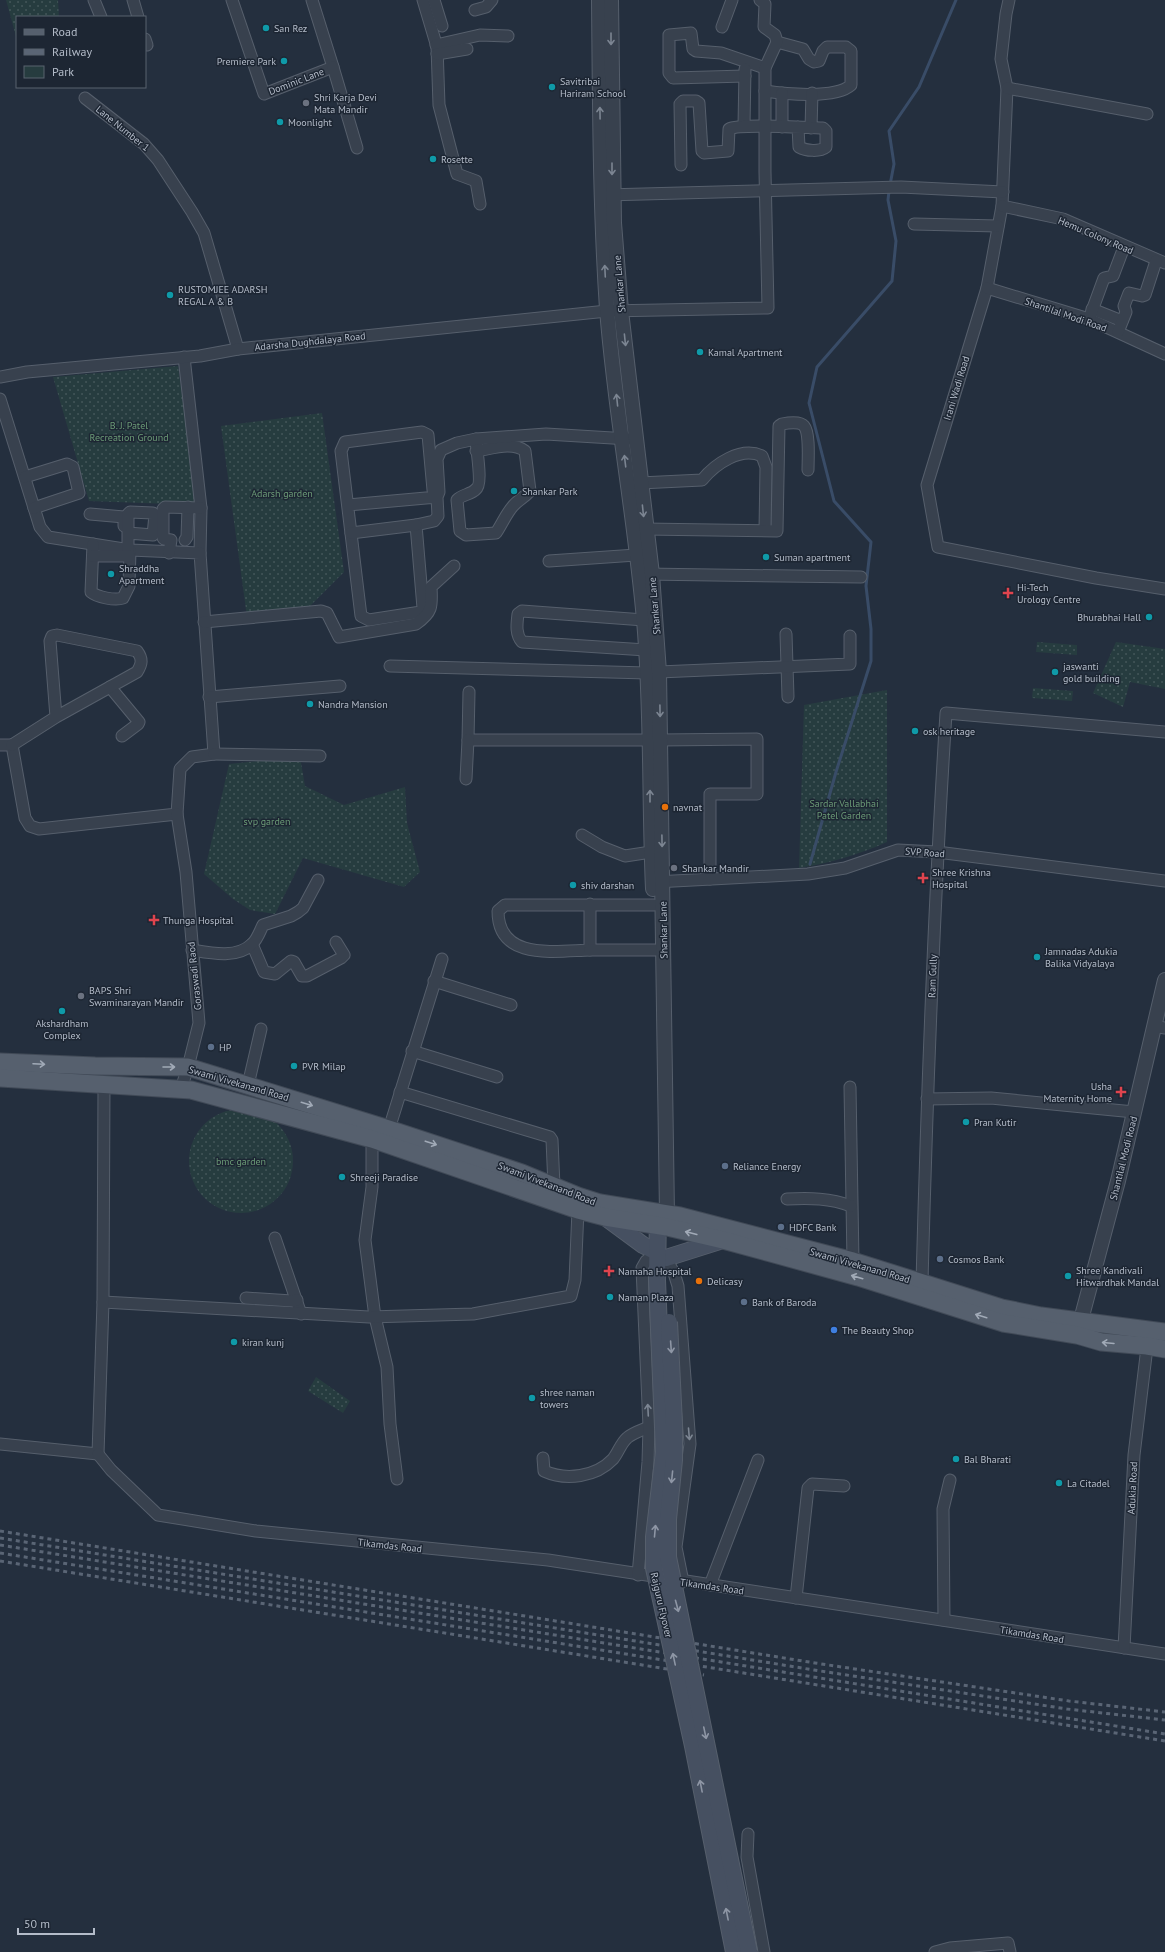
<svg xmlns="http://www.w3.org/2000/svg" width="1165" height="1952" viewBox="0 0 1165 1952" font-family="'PT Sans',sans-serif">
  <defs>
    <pattern id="green-dots" width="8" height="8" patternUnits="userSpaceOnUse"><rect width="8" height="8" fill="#263c3f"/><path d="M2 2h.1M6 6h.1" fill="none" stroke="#435659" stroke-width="1.8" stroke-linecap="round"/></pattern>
  </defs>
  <rect width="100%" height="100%" fill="#242f3e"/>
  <g fill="url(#green-dots)">
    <path d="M6 0H58L59 17H17V40Z"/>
    <path d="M178 366 197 505 89 501 53 377Z"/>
    <path d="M322 413 344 572 308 608 247 617 221 426Z"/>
    <path d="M1037 642 1077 645V655L1036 652Z"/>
    <path d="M1116 642 1165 649V689L1130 682 1123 707 1093 693Z"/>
    <path d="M1033 688 1073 691 1072 701 1032 698Z"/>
    <path d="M887 690V842C858 855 830 863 799 868L804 705Z"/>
    <path d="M300 757 305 786 344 805 405 787 407 823 420 872 404 887 303 858 275 914 250 910 233 899 204 874 229 764Z"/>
    <circle cx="241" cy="1161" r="52"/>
    <path d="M316 1377 350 1401 343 1413 308 1391Z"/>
  </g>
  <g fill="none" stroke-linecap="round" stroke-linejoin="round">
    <g stroke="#394c67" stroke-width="3">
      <path d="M890 185 894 164 889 131 919 87 956 0"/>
      <path d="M810 864 836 772 871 661V629L866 586 871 542 834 501 809 403 817 367 892 281 896 241 888 200 889 191"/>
    </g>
    <defs>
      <g id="minor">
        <path d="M94 0 101 17"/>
        <path d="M133 0 138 17"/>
        <path d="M232 0 264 94 333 67 312 0"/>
        <path d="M423 0 437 47 439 105 457 174 476 181 480 204"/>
        <path d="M434 0 442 26"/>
        <path d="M1009 0 1006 14 1001 59 1007 88 1002 206 987 288 927 485 938 547 1096 578 1165 589"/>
        <path d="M475 10 486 7 492 0"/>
        <path d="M722 27 732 0"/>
        <path d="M145 39 147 45"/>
        <path d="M436 45 480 35 508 36"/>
        <path d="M437 54 467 49"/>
        <path d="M333 67 357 148"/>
        <path d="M745 76 673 78 669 73V35L691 33 693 49 696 51 721 53 765 68"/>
        <path d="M1007 88 1147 114"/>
        <path d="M765 91C785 94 836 99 851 85V51L846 47H827L823 51 819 61 814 62 809 59 803 49 777 42"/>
        <path d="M85 98 144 144 158 160 192 212 204 233 238 349"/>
        <path d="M744 126 745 69"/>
        <path d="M782 127V93"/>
        <path d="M811 128 812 93"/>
        <path d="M681 165 680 104 683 101H696L699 103 702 151 704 153 728 151 729 129C740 123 806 128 823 128L826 131V147C820 152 806 151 799 147L798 127"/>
        <path d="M606 195 901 187 1003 192"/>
        <path d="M1002 206 1063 219 1165 263"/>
        <path d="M914 224 998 226"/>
        <path d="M987 288 1089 319 1165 354"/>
        <path d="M1092 309 1122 321"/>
        <path d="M1089 319 1104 278 1113 276 1124 247"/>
        <path d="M1118 332 1126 312 1124 306 1129 293 1142 296 1145 295 1156 261"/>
        <path d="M184 357 201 508 200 553"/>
        <path d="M0 377 27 372 200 356 238 349 607 311 768 308 765 172V68L777 42 775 35 764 27 765 4 760 0"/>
        <path d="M0 399 40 527 48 537 130 550 200 553 214 754 192 757 180 769 177 814 39 829 30 826 25 818 12 745H0"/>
        <path d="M476 439C476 448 483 484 476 489 471 495 462 494 457 500L460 531 466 535 496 533C502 524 506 514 513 506 518 500 524 498 530 491L525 451C512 441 491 449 476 451"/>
        <path d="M25 477 67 464 73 467 79 493 34 508"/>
        <path d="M640 483 702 480C715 464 741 446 762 456L766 467 765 530"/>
        <path d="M348 505 437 497 433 490 428 435 422 432 345 442 341 451 361 616 369 620 421 612 423 608 416 525 434 521 438 516 437 497 439 492 437 459 441 450 457 443 476 439 546 434 629 439"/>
        <path d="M90 514 124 517V526"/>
        <path d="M645 529 777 531 779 426 782 424C787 423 800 421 804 426 810 433 808 460 808 470"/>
        <path d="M351 533 416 525"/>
        <path d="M185 540 187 537 188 507"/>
        <path d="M93 544 91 592C97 597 115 601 123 598L129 586 130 550"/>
        <path d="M128 550C128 538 128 526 128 514L130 512 153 513 155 515 153 535 128 533"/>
        <path d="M169 553 171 540 164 539 163 538V509L165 507 201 508"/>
        <path d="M93 556H129"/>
        <path d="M549 561 636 555"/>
        <path d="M645 574 861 577"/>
        <path d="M644 620 522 611 518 614C517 623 515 634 522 642L646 650"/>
        <path d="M204 622 321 611 327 613 339 637 416 624C433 612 432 606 431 587L454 566"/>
        <path d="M786 634 788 697"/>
        <path d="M390 666 647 673"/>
        <path d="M659 672 850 664V636"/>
        <path d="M110 687 139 722 138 724 122 736"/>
        <path d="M469 692 468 740H650"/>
        <path d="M209 697 340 686"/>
        <path d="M660 740 757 739V794H710V879"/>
        <path d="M12 745 56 717 137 672C142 664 143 659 137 651L57 635 52 636 50 641 56 717"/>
        <path d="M214 754 320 756"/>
        <path d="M466 779 468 740"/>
        <path d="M177 814 186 872 199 1023 188 1067 181 1089"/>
        <path d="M582 835 602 847 625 856 651 852"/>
        <path d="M655 882 808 874 845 868 898 850 937 852 1165 881"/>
        <path d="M590 904V950C555 951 498 961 498 911L505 905H654"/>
        <path d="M252 944 264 972 275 974 291 961 294 962 302 976H307L341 958 344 955 336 942"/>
        <path d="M192 950C210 953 237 959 252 944 257 940 260 931 263 925L291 916 298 912 303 908 318 880"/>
        <path d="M590 950H655"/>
        <path d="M434 981 511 1005"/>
        <path d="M1154 1026 1165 1028"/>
        <path d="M412 1051 497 1077"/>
        <path d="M248 1085 261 1029"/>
        <path d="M850 1087 853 1261"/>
        <path d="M400 1092 550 1137 552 1140 554 1186"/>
        <path d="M927 1099 991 1098 1134 1112"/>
        <path d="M389 1129 442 959"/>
        <path d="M372 1139V1187L365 1240 375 1317 387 1367 390 1424 397 1479"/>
        <path d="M787 1199C810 1198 830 1198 851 1206"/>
        <path d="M275 1238 301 1314"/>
        <path d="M666 1258 674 1273 678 1286 690 1444 676 1547 683 1582"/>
        <path d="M922 1282C927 1093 934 903 946 713L1165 732"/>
        <path d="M246 1298 292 1301 297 1300"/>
        <path d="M103 1302 369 1317 473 1314 571 1296 575 1280 578 1210"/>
        <path d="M0 1444 98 1454 103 1302 104 1085"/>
        <path d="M98 1454 111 1470 158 1515 256 1531 548 1560 1165 1654"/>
        <path d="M543 1458 544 1471C566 1481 596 1477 613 1459 618 1453 621 1443 627 1438 632 1433 642 1430 649 1427"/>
        <path d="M638 1575 648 1462 649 1427 642 1268 646 1261 657 1252"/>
        <path d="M710 1585 758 1460"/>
        <path d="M796 1598 808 1488 812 1484 844 1486"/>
        <path d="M944 1620 943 1509 950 1480"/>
        <path d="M1124 1648 1134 1455 1148 1339"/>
        <path d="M748 1834 747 1857 764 1952"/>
        <path d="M935 1952 950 1948 1008 1943 1010 1952"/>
      </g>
      <g id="tertiary">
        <path d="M599 0C600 103 600 206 607 309 615 413 635 516 644 620 652 710 649 800 653 889"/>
        <path d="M611 0 614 223 621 311 652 574 659 672 667 1214"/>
        <path d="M1078 1331 1118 1181 1165 980"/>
      </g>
      <g id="secondary">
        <path d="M605 1217 643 1245 657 1252"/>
        <path d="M666 1258 723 1240"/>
        <path d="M657 1280 658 1213"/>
      </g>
      <g id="primary">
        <path d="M0 1062 95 1066 188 1067 389 1129 522 1173 578 1196 600 1203 680 1216 853 1261 1002 1308 1041 1316 1165 1332"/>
        <path d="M0 1078 191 1090 372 1139 578 1210 605 1217 667 1227 723 1240 858 1277 1003 1323 1077 1335 1101 1342 1147 1346 1165 1349"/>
      </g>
    </defs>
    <use href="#minor" stroke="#565f6c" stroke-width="13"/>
    <use href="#tertiary" stroke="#565f6c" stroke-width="16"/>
    <use href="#secondary" stroke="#565f6c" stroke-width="18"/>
    <use href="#primary" stroke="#414a57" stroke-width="19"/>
    <use href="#minor" stroke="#38414e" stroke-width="11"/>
    <use href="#tertiary" stroke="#38414e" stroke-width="14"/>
    <use href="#secondary" stroke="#465061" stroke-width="16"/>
    <use href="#primary" stroke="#56606e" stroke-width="17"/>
    <g stroke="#5a6575" stroke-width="3" stroke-dasharray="4 4" stroke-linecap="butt">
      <path d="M0 1531 815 1663 1069 1701 1165 1712"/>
      <path d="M0 1538 814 1670 1067 1709 1165 1720"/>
      <path d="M0 1545 1165 1734"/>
      <path d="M0 1553 1165 1741"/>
      <path d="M0 1561 704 1675"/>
    </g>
    <defs>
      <g id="secondary-bridge">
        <path d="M657 1280 664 1452 654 1537V1568L693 1746 734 1952"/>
        <path d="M669 1322 674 1424V1460L668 1519V1557L749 1952"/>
      </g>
    </defs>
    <use href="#secondary-bridge" stroke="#565f6c" stroke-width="18" stroke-linecap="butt"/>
    <use href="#secondary-bridge" stroke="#465061" stroke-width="16"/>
  </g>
  <defs><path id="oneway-shaft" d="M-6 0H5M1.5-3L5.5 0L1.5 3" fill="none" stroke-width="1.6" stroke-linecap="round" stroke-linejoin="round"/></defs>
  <g stroke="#7c8592">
    <use href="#oneway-shaft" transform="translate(611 39) rotate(90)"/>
    <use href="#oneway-shaft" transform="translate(600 113) rotate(-91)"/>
    <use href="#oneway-shaft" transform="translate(612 169) rotate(90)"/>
    <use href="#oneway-shaft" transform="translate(605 271) rotate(-93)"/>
    <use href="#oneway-shaft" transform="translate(625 340) rotate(84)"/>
    <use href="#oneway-shaft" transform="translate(617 400) rotate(-96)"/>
    <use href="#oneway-shaft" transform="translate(625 461) rotate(-97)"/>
    <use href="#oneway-shaft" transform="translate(643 511) rotate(84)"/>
    <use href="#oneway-shaft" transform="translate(660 711) rotate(89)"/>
    <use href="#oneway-shaft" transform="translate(650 796) rotate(-90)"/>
    <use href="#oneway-shaft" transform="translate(662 841) rotate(89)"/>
    <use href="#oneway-shaft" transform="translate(648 1410) rotate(-93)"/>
    <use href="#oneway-shaft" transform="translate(689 1434) rotate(85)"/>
  </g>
  <g stroke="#a1aab7">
    <use href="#oneway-shaft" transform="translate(39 1064) rotate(3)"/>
    <use href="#oneway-shaft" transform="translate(169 1067)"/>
    <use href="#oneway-shaft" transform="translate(307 1104) rotate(17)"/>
    <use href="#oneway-shaft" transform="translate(431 1143) rotate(18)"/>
    <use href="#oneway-shaft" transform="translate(691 1233) rotate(-166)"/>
    <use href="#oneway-shaft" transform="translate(857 1277) rotate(-164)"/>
    <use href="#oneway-shaft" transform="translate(981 1316) rotate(-163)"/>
    <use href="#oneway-shaft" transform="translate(1108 1343) rotate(-175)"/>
  </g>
  <g stroke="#8e96a5">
    <use href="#oneway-shaft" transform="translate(671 1347) rotate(86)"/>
    <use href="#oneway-shaft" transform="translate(672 1477) rotate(96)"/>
    <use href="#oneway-shaft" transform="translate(655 1531) rotate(-85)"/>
    <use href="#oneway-shaft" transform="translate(677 1606) rotate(75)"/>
    <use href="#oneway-shaft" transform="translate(674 1659) rotate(-102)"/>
    <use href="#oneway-shaft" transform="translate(705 1733) rotate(78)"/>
    <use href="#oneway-shaft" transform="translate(701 1786) rotate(-101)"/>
    <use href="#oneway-shaft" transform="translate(727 1914) rotate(-101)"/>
  </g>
  <g fill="#0f9aa8" stroke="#1d2633" stroke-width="1.5">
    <circle cx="266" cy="28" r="4"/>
    <circle cx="284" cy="61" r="4"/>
    <circle cx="552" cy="87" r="4"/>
    <circle cx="280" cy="122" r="4"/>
    <circle cx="433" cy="159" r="4"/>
    <circle cx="170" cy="295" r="4"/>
    <circle cx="700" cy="352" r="4"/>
    <circle cx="514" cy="491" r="4"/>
    <circle cx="766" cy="557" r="4"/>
    <circle cx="111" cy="574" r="4"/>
    <circle cx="1149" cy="617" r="4"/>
    <circle cx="1055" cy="672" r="4"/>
    <circle cx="310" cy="704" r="4"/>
    <circle cx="915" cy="731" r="4"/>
    <circle cx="573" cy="885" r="4"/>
    <circle cx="1037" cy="957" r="4"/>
    <circle cx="62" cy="1011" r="4"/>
    <circle cx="294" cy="1066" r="4"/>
    <circle cx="966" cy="1122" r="4"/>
    <circle cx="342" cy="1177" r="4"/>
    <circle cx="1068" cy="1276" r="4"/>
    <circle cx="610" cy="1297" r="4"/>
    <circle cx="234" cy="1342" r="4"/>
    <circle cx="532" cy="1398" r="4"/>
    <circle cx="956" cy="1459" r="4"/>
    <circle cx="1059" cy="1483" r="4"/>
  </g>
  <g fill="#6b7280" stroke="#1d2633" stroke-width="1.5">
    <circle cx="306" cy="103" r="4"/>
    <circle cx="674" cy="868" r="4"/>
    <circle cx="81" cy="996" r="4"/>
  </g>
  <g fill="#e0444e" stroke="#1d2633" stroke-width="1.5">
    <path d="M1006 587h4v4h4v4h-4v4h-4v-4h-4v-4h4z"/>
    <path d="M921 872h4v4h4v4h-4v4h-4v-4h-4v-4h4z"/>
    <path d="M152 914h4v4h4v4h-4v4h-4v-4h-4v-4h4z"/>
    <path d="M1119 1086h4v4h4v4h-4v4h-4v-4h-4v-4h4z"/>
    <path d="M607 1265h4v4h4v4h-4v4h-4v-4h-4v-4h4z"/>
  </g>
  <g fill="#e8710a" stroke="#1d2633" stroke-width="1.5">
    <circle cx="665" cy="807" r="4"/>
    <circle cx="699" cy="1281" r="4"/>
  </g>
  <g fill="#5c6f8a" stroke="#1d2633" stroke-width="1.5">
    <circle cx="211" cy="1047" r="4"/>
    <circle cx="725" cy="1166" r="4"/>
    <circle cx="781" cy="1227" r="4"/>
    <circle cx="940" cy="1259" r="4"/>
    <circle cx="744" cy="1302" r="4"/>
  </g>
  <circle fill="#3f7fe0" stroke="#1d2633" stroke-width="1.5" cx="834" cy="1330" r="4"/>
  <g text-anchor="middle" stroke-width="3" stroke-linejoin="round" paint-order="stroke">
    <g font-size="10" fill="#b4bcc9" stroke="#1d2633" text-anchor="start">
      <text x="274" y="32">San Rez</text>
      <text x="276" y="65" text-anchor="end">Premiere Park</text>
      <text x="560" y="85">Savitribai<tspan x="560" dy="12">Hariram School</tspan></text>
      <text x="314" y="101">Shri Karja Devi<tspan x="314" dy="12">Mata Mandir</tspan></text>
      <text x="288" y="126">Moonlight</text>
      <text x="441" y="163">Rosette</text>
      <text x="178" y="293">RUSTOMJEE ADARSH<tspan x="178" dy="12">REGAL A &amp; B</tspan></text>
      <text x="708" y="356">Kamal Apartment</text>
      <text x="522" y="495">Shankar Park</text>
      <text x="774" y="561">Suman apartment</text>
      <text x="119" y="572">Shraddha<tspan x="119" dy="12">Apartment</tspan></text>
      <text x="1017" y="591">Hi-Tech<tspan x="1017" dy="12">Urology Centre</tspan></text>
      <text x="1141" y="621" text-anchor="end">Bhurabhai Hall</text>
      <text x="1063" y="670">jaswanti<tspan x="1063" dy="12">gold building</tspan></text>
      <text x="318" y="708">Nandra Mansion</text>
      <text x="923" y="735">osk heritage</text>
      <text x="673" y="811">navnat</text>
      <text x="682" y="872">Shankar Mandir</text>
      <text x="932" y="876">Shree Krishna<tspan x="932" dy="12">Hospital</tspan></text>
      <text x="581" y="889">shiv darshan</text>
      <text x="163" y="924">Thunga Hospital</text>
      <text x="1045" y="955">Jamnadas Adukia<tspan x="1045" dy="12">Balika Vidyalaya</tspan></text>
      <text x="89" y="994">BAPS Shri<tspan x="89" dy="12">Swaminarayan Mandir</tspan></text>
      <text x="62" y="1027" text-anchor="middle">Akshardham<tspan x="62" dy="12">Complex</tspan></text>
      <text x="219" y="1051">HP</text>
      <text x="302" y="1070">PVR Milap</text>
      <text x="1112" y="1090" text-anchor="end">Usha<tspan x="1112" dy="12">Maternity Home</tspan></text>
      <text x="974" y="1126">Pran Kutir</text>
      <text x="733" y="1170">Reliance Energy</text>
      <text x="350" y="1181">Shreeji Paradise</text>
      <text x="789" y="1231">HDFC Bank</text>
      <text x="948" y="1263">Cosmos Bank</text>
      <text x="1076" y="1274">Shree Kandivali<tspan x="1076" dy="12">Hitwardhak Mandal</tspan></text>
      <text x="618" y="1275">Namaha Hospital</text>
      <text x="707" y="1285">Delicasy</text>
      <text x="618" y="1301">Naman Plaza</text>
      <text x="752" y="1306">Bank of Baroda</text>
      <text x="842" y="1334">The Beauty Shop</text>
      <text x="242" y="1346">kiran kunj</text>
      <text x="540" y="1396">shree naman<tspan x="540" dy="12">towers</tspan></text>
      <text x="964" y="1463">Bal Bharati</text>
      <text x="1067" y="1487">La Citadel</text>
    </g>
    <g font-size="10" fill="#b4bcc9" stroke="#1d2633">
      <text transform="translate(296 81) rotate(-21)" y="4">Dominic Lane</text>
      <text transform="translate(123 128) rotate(39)" y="4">Lane Number 1</text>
      <text transform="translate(1096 235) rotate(23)" y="4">Hemu Colony Road</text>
      <text transform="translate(619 284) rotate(-95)" y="4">Shankar Lane</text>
      <text transform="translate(1066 314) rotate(19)" y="4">Shantilal Modi Road</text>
      <text transform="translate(310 341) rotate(-6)" y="4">Adarsha Dughdalaya Road</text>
      <text transform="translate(956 388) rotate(-73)" y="4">Irani Wadi Road</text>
      <text transform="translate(654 606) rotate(-95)" y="4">Shankar Lane</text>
      <text transform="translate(925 852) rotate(4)" y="4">SVP Road</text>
      <text transform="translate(663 930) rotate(-91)" y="4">Shankar Lane</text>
      <text transform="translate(194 976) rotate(-96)" y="4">Goraswadi Raod</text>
      <text transform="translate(932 976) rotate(-88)" y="4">Ram Gully</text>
      <text transform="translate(239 1083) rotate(16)" y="4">Swami Vivekanand Road</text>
      <text transform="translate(1123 1158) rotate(-76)" y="4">Shantilal Modi Road</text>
      <text transform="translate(547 1183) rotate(21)" y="4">Swami Vivekanand Road</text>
      <text transform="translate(860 1265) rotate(16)" y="4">Swami Vivekanand Road</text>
      <text transform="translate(1132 1488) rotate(-87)" y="4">Adukia Road</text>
      <text transform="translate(390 1545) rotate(6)" y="4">Tikamdas Road</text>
      <text transform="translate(712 1586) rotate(8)" y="4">Tikamdas Road</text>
      <text transform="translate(662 1605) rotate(77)" y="4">Rajguru Flyover</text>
      <text transform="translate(1032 1634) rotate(9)" y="4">Tikamdas Road</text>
    </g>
    <g font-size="10" fill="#6b9a76" stroke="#1d2633">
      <text x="129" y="429">B. J. Patel<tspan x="129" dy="12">Recreation Ground</tspan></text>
      <text x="282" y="497">Adarsh garden</text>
      <text x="844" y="807">Sardar Vallabhai<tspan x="844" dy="12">Patel Garden</tspan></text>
      <text x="267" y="825">svp garden</text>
      <text x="241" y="1165">bmc garden</text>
    </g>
  </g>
  <rect x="16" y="16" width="130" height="72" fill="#1d2633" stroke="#59626f"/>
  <rect x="24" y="29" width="20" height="6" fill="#56606e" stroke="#59626f"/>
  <text x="52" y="36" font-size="12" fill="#b4bcc9">Road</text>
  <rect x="24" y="49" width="20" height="6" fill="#5a6575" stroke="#59626f"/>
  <text x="52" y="56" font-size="12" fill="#b4bcc9">Railway</text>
  <rect x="24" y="66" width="20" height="12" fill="#263c3f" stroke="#59626f"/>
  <text x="52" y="76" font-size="12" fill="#b4bcc9">Park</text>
  <path d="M18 1928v6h76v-6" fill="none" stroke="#b4bcc9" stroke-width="2"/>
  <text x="24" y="1928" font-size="12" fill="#b4bcc9" stroke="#1d2633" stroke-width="3" paint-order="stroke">50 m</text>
</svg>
